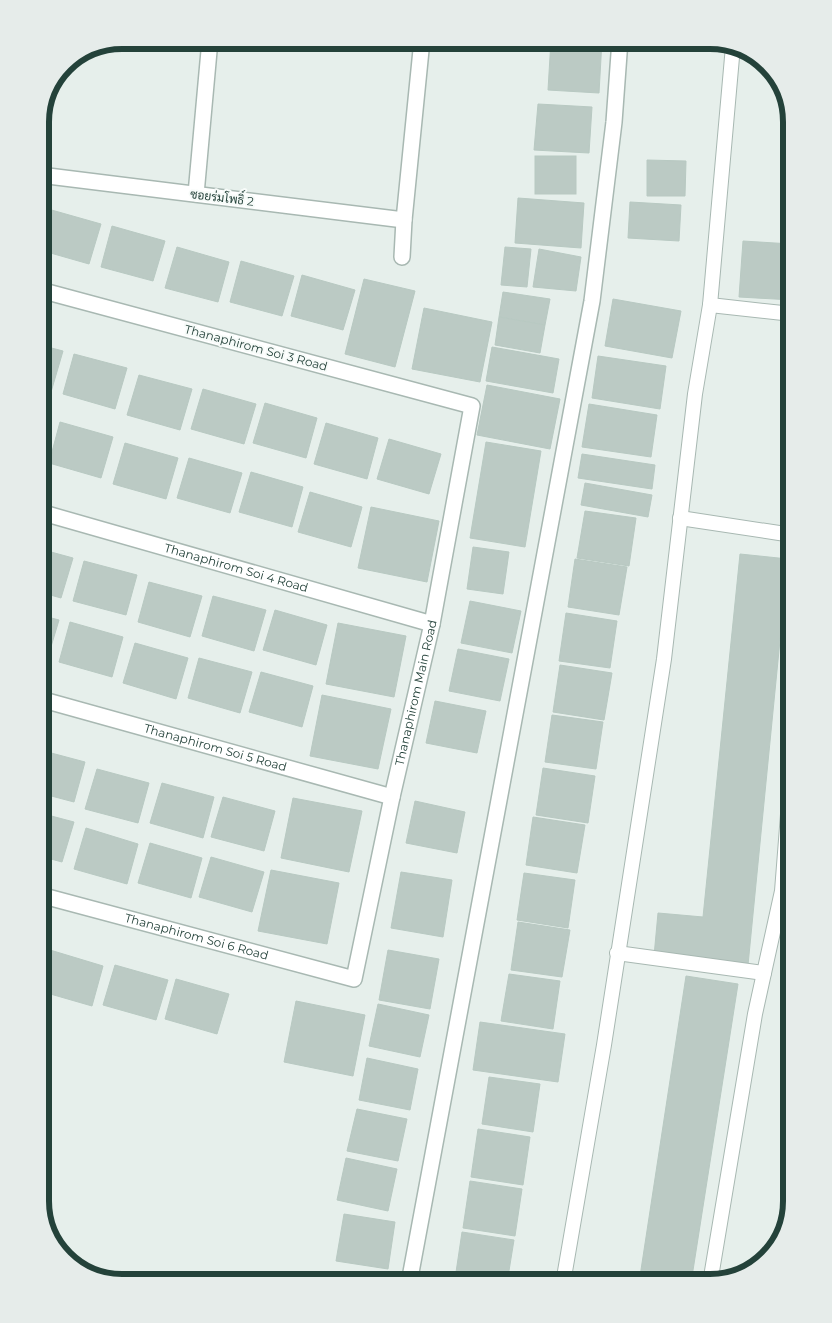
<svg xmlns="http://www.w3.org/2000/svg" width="832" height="1323" viewBox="0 0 832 1323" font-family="Montserrat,Sarabun,sans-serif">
  <rect width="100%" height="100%" fill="#e6efeb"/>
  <g fill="#bbcac4" stroke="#b8c9c2">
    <path d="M551 40H602L599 93 548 90Z"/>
    <path d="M538 104 592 107 589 153 534 150Z"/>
    <rect x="535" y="156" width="41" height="38"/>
    <path d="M647 160 686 161 685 196H647Z"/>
    <path d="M518 198 584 203 581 248 515 243Z"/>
    <path d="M630 202 681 205 679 241 628 238Z"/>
    <path d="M48 209 101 224 89 264 40 250V237Z"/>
    <path d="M112 226 165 241 153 281 101 267Z"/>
    <path d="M792 233V300L739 297 743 241 791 244Z"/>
    <path d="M177 247 229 262 218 302 165 288Z"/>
    <path d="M505 247 531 249 527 287 501 285Z"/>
    <path d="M539 249 581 257 576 291 533 287Z"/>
    <path d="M241 261 294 276 282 316 230 302Z"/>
    <path d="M302 275 355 290 343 330 291 316Z"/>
    <path d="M364 279 415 291 395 367 345 354Z"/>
    <path d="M503 292 550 299 545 325 499 317Z"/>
    <path d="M613 299 681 311 672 358 605 346Z"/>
    <path d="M424 308 492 322 480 382 412 369Z"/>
    <path d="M499 317 545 325 540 353 495 345Z"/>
    <path d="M40 345 63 351 51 392 40 388Z"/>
    <path d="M492 347 559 359 553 393 486 381Z"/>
    <path d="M74 354 127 368 115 409 63 394Z"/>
    <path d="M598 356 666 366 660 409 592 398Z"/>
    <path d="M139 375 192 389 180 430 127 415Z"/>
    <path d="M487 385 560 399 550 449 477 435Z"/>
    <path d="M203 389 256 404 244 444 191 429Z"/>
    <path d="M265 403 317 418 306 458 253 443Z"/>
    <path d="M589 404 657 415 651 457 582 447Z"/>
    <path d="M40 418 49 420 40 450Z"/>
    <path d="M60 422 113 437 101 478 49 463Z"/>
    <path d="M326 423 378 438 367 479 314 464Z"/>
    <path d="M389 439 441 454 429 494 377 479Z"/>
    <path d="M486 442 541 451 525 547 470 538Z"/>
    <path d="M125 443 178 458 166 499 113 484Z"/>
    <path d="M582 454 655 465 652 489 578 478Z"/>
    <path d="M189 458 242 473 230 513 177 498Z"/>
    <path d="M251 472 303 487 292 527 239 512Z"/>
    <path d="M585 483 652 495 648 517 581 505Z"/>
    <path d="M310 492 362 507 351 547 298 532Z"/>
    <path d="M371 507 439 521 427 582 358 568Z"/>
    <path d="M585 511 636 518 629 566 577 558Z"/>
    <path d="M473 547 509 552 503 594 467 589Z"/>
    <path d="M40 549 73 558 61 598 40 592Z"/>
    <path d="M740 554 788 559 748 965 654 956 658 913 703 917Z"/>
    <path d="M575 559 627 567 619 615 568 607Z"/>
    <path d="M84 561 137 575 126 615 73 601Z"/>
    <path d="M149 582 202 596 190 637 138 622Z"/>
    <path d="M213 596 266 610 254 651 202 636Z"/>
    <path d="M470 601 521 611 512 653 461 643Z"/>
    <path d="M275 610 327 625 316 665 263 650Z"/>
    <path d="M566 613 617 621 610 668 559 661Z"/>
    <path d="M40 615 59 620 47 660 40 658Z"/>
    <path d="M70 622 123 637 112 677 59 662Z"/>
    <path d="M338 623 406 636 394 697 326 684Z"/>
    <path d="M135 643 188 658 176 699 123 683Z"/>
    <path d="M458 649 509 659 500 701 449 691Z"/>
    <path d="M199 658 252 672 240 713 188 698Z"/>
    <path d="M560 665 612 673 604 720 553 712Z"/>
    <path d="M261 672 313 686 302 727 249 712Z"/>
    <path d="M322 695 391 709 378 769 310 756Z"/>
    <path d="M435 701 486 711 477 753 426 743Z"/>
    <path d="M552 715 603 722 596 769 545 762Z"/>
    <path d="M40 750 85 762 74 802 40 793Z"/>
    <path d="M543 768 595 776 588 823 536 815Z"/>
    <path d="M97 769 149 783 138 823 85 809Z"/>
    <path d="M162 783 214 797 203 838 150 823Z"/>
    <path d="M223 797 275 811 264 851 211 837Z"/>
    <path d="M293 798 362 811 349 872 281 858Z"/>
    <path d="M415 801 465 812 457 853 406 843Z"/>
    <path d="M40 813 74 822 62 862 40 856Z"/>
    <path d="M533 817 585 825 577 873 526 865Z"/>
    <path d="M86 828 138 844 127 884 74 869Z"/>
    <path d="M150 843 202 858 191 898 138 883Z"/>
    <path d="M211 857 264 872 252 912 199 897Z"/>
    <path d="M271 870 339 883 327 944 258 931Z"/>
    <path d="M401 872 452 880 443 937 391 928Z"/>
    <path d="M524 873 575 880 568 928 517 920Z"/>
    <path d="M518 922 570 930 562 977 511 970Z"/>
    <path d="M50 950 103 966 92 1006 40 991Z"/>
    <path d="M388 950 439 959 430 1009 379 1000Z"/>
    <path d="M115 965 168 980 156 1020 103 1005Z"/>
    <path d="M509 974 560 981 553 1029 501 1021Z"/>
    <path d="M686 976 738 984 691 1283H639Z"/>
    <path d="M176 979 229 994 217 1034 165 1019Z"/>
    <path d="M296 1001 365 1015 353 1076 284 1062Z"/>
    <path d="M378 1004 429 1015 420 1057 369 1046Z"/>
    <path d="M480 1022 565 1034 558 1082 473 1070Z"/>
    <path d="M367 1058 418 1069 410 1110 359 1100Z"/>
    <path d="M489 1077 540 1084 533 1132 482 1124Z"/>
    <path d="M357 1109 407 1119 398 1161 347 1151Z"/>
    <path d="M478 1129 530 1137 523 1185 471 1177Z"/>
    <path d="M346 1158 397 1169 388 1211 337 1200Z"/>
    <path d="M470 1181 522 1189 515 1236 463 1228Z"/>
    <path d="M344 1214 395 1222 388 1269 336 1261Z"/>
    <path d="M462 1232 514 1240 507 1283H479L455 1279Z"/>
  </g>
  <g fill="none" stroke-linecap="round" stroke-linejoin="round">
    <defs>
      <g id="service">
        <path d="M710 305 792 314"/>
        <path d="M680 518 792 535"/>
        <path d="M617 953 764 973"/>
        <path d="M563 1283 604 1045 664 659 695 394 710 305 733 46"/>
        <path d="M710 1283 755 1014 782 891 792 763"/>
      </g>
      <g id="minor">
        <path d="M40 175 404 220"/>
        <path d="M196 194 210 40"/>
        <path d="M402 257 404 220 422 40"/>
        <path id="s1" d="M40 512 432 624"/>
        <path id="s2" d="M40 699 392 797"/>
        <path id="s3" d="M40 895 354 979 392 797 432 624 472 406 40 290"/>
        <path d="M409 1283 592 301 614 122 620 40"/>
      </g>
    </defs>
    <use href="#service" stroke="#a8b8b2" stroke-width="16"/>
    <use href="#minor" stroke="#a8b8b2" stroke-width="18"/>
    <use href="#service" stroke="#fff" stroke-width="14"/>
    <use href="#minor" stroke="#fff" stroke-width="15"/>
  </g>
  <g text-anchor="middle" stroke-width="4" stroke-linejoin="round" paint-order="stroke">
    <g font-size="12" fill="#24423a" stroke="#f7fbf9">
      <text transform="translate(222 198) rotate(7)" y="4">ซอยร่มโพธิ์ 2</text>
      <text transform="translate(256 348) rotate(15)" y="4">Thanaphirom Soi 3 Road</text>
      <text dy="4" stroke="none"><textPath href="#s1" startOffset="204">Thanaphirom Soi 4 Road</textPath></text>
      <text dy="4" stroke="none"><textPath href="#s3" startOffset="618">Thanaphirom Main Road</textPath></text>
      <text dy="4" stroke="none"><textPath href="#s2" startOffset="182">Thanaphirom Soi 5 Road</textPath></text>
      <text dy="4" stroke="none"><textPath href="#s3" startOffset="162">Thanaphirom Soi 6 Road</textPath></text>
    </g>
  </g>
  <path d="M0 0H832V1323H0ZM122 49H710A73 73 0 0 1 783 122V1201A73 73 0 0 1 710 1274H122A73 73 0 0 1 49 1201V122A73 73 0 0 1 122 49Z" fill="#e6ecea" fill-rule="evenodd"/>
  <path fill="none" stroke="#24423a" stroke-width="6" d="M122 49H710A73 73 0 0 1 783 122V1201A73 73 0 0 1 710 1274H122A73 73 0 0 1 49 1201V122A73 73 0 0 1 122 49Z"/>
</svg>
